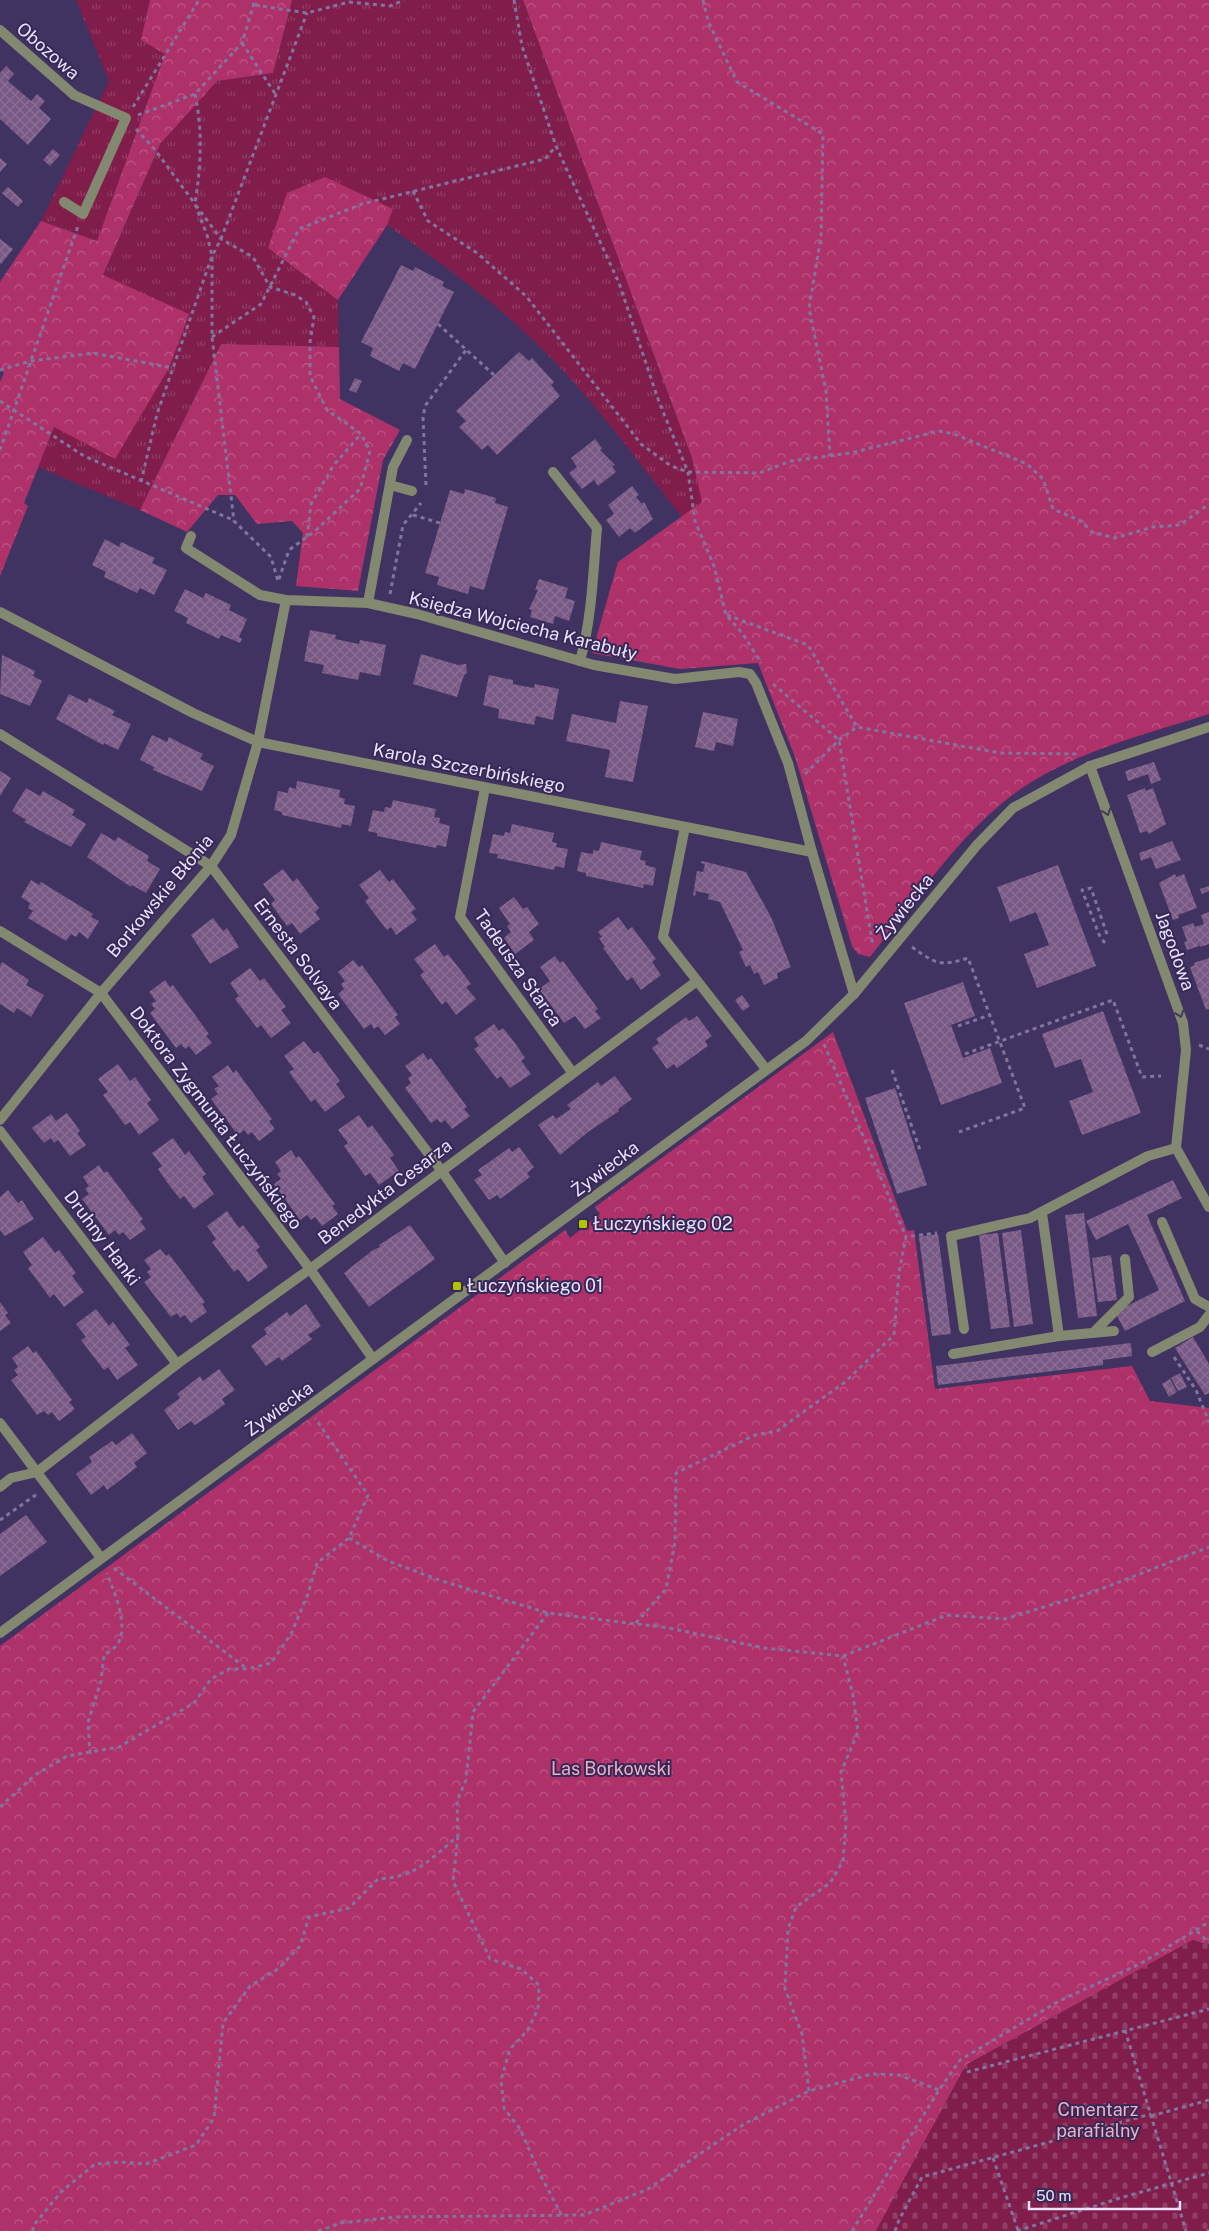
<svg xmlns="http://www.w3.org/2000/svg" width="1209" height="2231" viewBox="0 0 1209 2231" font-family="'Public Sans',sans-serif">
  <defs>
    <pattern id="grass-tufts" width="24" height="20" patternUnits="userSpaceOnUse" patternTransform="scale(1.25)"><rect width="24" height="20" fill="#801d4b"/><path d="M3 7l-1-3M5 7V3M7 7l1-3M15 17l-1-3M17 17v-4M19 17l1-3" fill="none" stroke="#923e66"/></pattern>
    <pattern id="forest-crowns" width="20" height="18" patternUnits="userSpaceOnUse" patternTransform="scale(1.25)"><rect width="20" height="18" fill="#ae316a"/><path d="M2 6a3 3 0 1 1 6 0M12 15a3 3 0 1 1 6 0" fill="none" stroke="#bd5888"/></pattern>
    <pattern id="cemetery-stones" width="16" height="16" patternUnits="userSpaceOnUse" patternTransform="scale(1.25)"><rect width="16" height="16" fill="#801d4b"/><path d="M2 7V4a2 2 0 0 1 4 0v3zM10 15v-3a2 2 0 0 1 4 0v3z" fill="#923e66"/></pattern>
    <pattern id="building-cross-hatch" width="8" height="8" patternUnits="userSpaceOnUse" patternTransform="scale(1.25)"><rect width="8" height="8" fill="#785884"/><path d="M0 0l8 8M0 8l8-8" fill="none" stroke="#8b7096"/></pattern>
  </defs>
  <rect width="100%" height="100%" fill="#413361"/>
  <g fill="url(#grass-tufts)">
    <path d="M76 0H150L142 39 165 54 97 241 41 221 109 81Z"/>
    <path d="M292 0H523L692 458 702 502 682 517C635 458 590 395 536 343 490 298 439 262 387 225L393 209 268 248 338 300 339 347 221 344 140 510 38 467 54 427 189 314 103 276 160 144 217 81 273 73Z"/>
  </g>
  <g fill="url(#forest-crowns)">
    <path d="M150 0H292L273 73 217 81 160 144 103 275 189 314 169 368 115 459 54 427 24 503 28 506 0 576V382L4 373 0 369V282L41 221 97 241 165 54 141 40Z"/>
    <path d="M523 0H1209V714C1144 735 1076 751 1019 790 962 830 914 902 870 957L858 954 852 946 795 757 758 663 680 669 592 653 618 562 702 502 692 458Z"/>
    <path d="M325 177 393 209 387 225 338 300 268 248 287 193Z"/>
    <path d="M221 344 339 347 340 399 400 430 383 460 358 591 296 586 303 533 292 521 257 524 235 495H218L187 532 140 510Z"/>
    <path d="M833 1032 907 1231 914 1230 935 1389 1132 1366 1150 1401 1209 1408V1942L1205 1944 1193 1940 966 2065 876 2231H0V1646L565 1230 570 1238 600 1214 595 1207Z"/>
  </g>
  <path fill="url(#cemetery-stones)" d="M1193 1940 1205 1944 1209 1942V2231H876L966 2065Z"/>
  <g fill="url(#building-cross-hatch)">
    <path d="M6 66 14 74 8 81 31 101 37 94 45 101 39 108 51 119 28 145 0 119V73Z"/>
    <path d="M53 149 60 155 50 166 43 160Z"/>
    <path d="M0 158 7 164 0 172Z"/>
    <path d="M8 187 23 201 18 207 2 193Z"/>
    <path d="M0 239 13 249 1 264 0 263Z"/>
    <path d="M401 265 413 271 415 267 444 282 442 286 454 292 415 369 403 363 399 371 370 356 373 348 361 342Z"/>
    <path d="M519 352 529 361 532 358 554 382 551 385 560 396 497 455 488 445 482 450 459 427 466 421 456 411Z"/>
    <path d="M355 378 362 381 356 393 349 390Z"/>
    <path d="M595 439 602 448 600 450 615 465 612 466 616 472 598 486 594 480 582 489 569 473 577 467 571 458Z"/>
    <path d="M632 486 639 495 636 497 642 504 644 502 653 519 635 533 630 528 619 537 606 520 614 514 608 505Z"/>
    <path d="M465 489 496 498 495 503 508 507 484 590 470 586 468 594 437 585 439 577 425 573 450 490 464 494Z"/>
    <path d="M105 539 119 547 121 542 155 558 152 563 167 570 154 595 140 588 137 593 104 577 106 572 92 565Z"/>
    <path d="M539 579 568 588 565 598 575 601 569 621 555 616 553 624 530 617 532 610 529 609 538 590H535Z"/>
    <path d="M185 589 203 598 206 593 231 605 229 610 247 619 239 637 242 639 240 643 221 635 219 639 186 623 188 618 174 611Z"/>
    <path d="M310 630 336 635 335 639 359 644 360 640 386 645 380 676 360 672 358 680 322 673 324 665 304 661Z"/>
    <path d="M421 654 458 665 466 664 467 673 464 675 457 697 413 684Z"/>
    <path d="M2 655 35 671 33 676 42 681 30 706 0 694Z"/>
    <path d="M489 675 513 680V684L523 686 534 688 535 684 559 689 553 720 536 716 534 725 498 718 499 709 483 705Z"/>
    <path d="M69 694 87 703 89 698 115 711 112 715 131 724 118 750 104 743 103 745 56 719Z"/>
    <path d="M620 701 648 706 633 782 605 777 610 750 566 741 572 714 616 723Z"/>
    <path d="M703 712 738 719 733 746 716 742 714 751 695 747Z"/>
    <path d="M152 735 167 742 169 737 186 746 203 754 200 759 214 766 202 791 153 770 154 767 140 760Z"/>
    <path d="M1154 762 1161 780 1151 784 1148 774 1128 781 1125 771Z"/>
    <path d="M0 771 11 778 0 796Z"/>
    <path d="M297 781 340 790 339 797 345 799 344 804 355 806 351 826 342 824 341 828 282 815V812L274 810 278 791 288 793 289 787 296 789Z"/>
    <path d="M26 788 40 796 43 791 75 810 72 815 86 824 71 847 24 822 26 820 12 811Z"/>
    <path d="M1145 788 1146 791 1153 788 1166 824 1149 834 1147 831 1140 833 1127 795Z"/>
    <path d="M393 800 436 809 434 817 440 818 439 823 450 826 446 847 437 845 436 848 377 836V833L368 831 373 810 384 812 385 807 391 808Z"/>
    <path d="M512 824 554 833 552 842 557 843 556 847 568 849 564 868 555 866 554 870 497 858 498 854 489 853 493 834 504 836 505 832 510 833Z"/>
    <path d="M101 833 115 841 118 837 149 856 147 861 160 869 146 893 132 885 131 887 87 857Z"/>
    <path d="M1172 841 1181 860 1156 869 1151 857 1141 861 1139 853Z"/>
    <path d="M601 842 642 851 640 860 646 861 645 865 656 868 653 886 644 884 643 888 586 876V873L577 871 581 852 593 854V850L599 851Z"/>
    <path d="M702 861 746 872 771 917 791 967 777 973 778 978 764 985 758 972 754 974 750 965 746 967 739 952 743 950 720 902 708 899 709 894 696 891 695 896 693 895 697 871 703 872 705 864 701 863Z"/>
    <path d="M1058 865 1096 966 1037 988 1024 954 1049 945 1036 912 1010 922 997 887Z"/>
    <path d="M283 869 293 882 297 878 319 908 315 912 320 919 300 934 292 923 287 926 271 904 275 900 263 884Z"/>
    <path d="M380 870 389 882 393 879 416 909 411 912 417 920 396 935 391 927 387 930 376 916 365 901 369 898 359 885Z"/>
    <path d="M1175 874 1176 877 1184 874 1197 908 1178 915 1179 918 1173 920 1159 883Z"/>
    <path d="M31 880 39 885 41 882 93 914 91 917 99 921 88 939 79 932 76 937 71 934 66 941 28 918 33 911 28 908 30 903 21 897Z"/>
    <path d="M1209 886V891L1202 894 1200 889Z"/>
    <path d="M514 897 523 909 527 907 539 924 529 932 534 940 515 954 504 938 511 932 507 926 510 924 499 908Z"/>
    <path d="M1209 912V944L1200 947 1197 938 1199 946 1187 950 1184 942 1187 941 1182 927 1193 923 1195 927 1204 924 1201 915Z"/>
    <path d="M618 917 628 930 632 927 656 959 652 962 661 975 641 990 632 977 627 981 603 948 605 947 599 938 602 937 598 932Z"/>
    <path d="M213 918 223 931 227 928 239 947 210 964 191 935Z"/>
    <path d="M435 944 444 957 448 954 459 968 471 984 466 987 476 999 456 1015 446 1001 442 1005 420 975 424 972 414 959Z"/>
    <path d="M555 956 560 963 563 961 598 1009 595 1011 601 1018 585 1029 575 1016 564 1023 539 989 550 981 540 967Z"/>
    <path d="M1209 958V1009L1206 1010 1190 967 1195 965 1194 963Z"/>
    <path d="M353 960 359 967 362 965 398 1015 395 1017 400 1024 385 1035 378 1026 374 1029 371 1024 364 1029 338 994 344 989 341 984 345 981 338 972Z"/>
    <path d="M2 962 29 980 26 985 44 995 31 1017 17 1008 14 1013 0 1004V966Z"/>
    <path d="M250 968 260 981 264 978 286 1007 281 1010 291 1023 271 1038 261 1025 257 1028 235 999 239 996 230 983Z"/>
    <path d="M165 980 170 987 173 985 209 1034 206 1036 212 1043 196 1055 189 1046 185 1049 181 1044 176 1048 150 1013 155 1009 151 1004 156 1001 149 992Z"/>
    <path d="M963 982 975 1016 951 1025 963 1058 990 1048 1002 1083 941 1105 904 1003Z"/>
    <path d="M742 995 750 1006 743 1011 735 1000Z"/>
    <path d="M1103 1011 1141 1113 1082 1135 1069 1101 1093 1092 1081 1059 1055 1068 1042 1034Z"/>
    <path d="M697 1016 712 1036 705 1041 708 1046 677 1068 674 1064 667 1069 652 1048 659 1043 656 1039 686 1017 689 1021Z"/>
    <path d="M494 1024 499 1031 503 1028 515 1043 525 1058 521 1061 531 1074 510 1088 501 1076 497 1079 474 1049 479 1046 474 1038Z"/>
    <path d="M304 1041 314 1054 318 1051 340 1081 336 1084 345 1097 325 1112 315 1099 311 1102 289 1072 294 1069 284 1056Z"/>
    <path d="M423 1053 428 1060 431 1058 467 1107 464 1109 470 1116 452 1129 445 1120 441 1123 437 1119 431 1123 405 1088 411 1083 408 1078 412 1075 405 1066Z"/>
    <path d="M118 1064 130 1081 135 1077 151 1100 147 1103 159 1120 139 1135 130 1122 125 1125 103 1095 108 1092 98 1079Z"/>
    <path d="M228 1065 233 1073 236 1070 272 1119 269 1121 275 1129 259 1141 252 1132 248 1135 244 1130 238 1135 211 1099 218 1094 214 1089 219 1086 212 1077Z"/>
    <path d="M615 1076 632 1099 618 1109 619 1111 588 1132 560 1155 538 1125 553 1115 556 1119 571 1109 567 1105 598 1082 601 1086Z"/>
    <path d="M895 1088 927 1185 897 1194 865 1098Z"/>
    <path d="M67 1113 80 1131 77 1133 86 1145 70 1156 58 1140 54 1143 51 1138 44 1143 32 1128 51 1114 56 1121Z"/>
    <path d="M359 1115 368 1128 372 1125 394 1155 390 1158 399 1171 379 1185 370 1173 365 1176 344 1146 348 1143 338 1130Z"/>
    <path d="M173 1138 185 1155 189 1151 206 1174 202 1177 214 1194 194 1209 184 1196 180 1199 169 1185 158 1169 162 1166 152 1153Z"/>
    <path d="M519 1147 534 1167 527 1173 530 1177 500 1199 497 1195 489 1200 474 1180 482 1175 478 1170 509 1148 512 1152Z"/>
    <path d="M291 1150 296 1158 299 1156 335 1204 332 1206 338 1214 322 1226 315 1217 311 1220 307 1215 300 1220 274 1184 281 1179 277 1174 281 1171 275 1162Z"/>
    <path d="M99 1165 104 1173 107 1171 143 1219 140 1221 146 1229 130 1240 123 1232 119 1235 115 1230 109 1235 82 1199 89 1194 85 1189 89 1186 83 1177Z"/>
    <path d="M1173 1180 1182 1198 1147 1215 1185 1301 1125 1331 1115 1312 1159 1290 1128 1224 1096 1240 1086 1221Z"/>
    <path d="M8 1190 18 1203 22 1200 34 1219 5 1236 0 1230V1197Z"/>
    <path d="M227 1211 239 1228 243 1225 260 1247 256 1250 268 1267 248 1282 238 1269 234 1272 212 1242 216 1239 207 1226Z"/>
    <path d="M1084 1213 1097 1316 1078 1318 1065 1215Z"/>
    <path d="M410 1225 435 1259 369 1307 344 1273 373 1250 380 1247 379 1245Z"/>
    <path d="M1021 1230 1033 1324 1014 1327 1002 1233Z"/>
    <path d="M998 1233 1010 1327 991 1329 979 1235Z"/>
    <path d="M938 1234 951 1334 932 1336 919 1237Z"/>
    <path d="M43 1237 55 1253 59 1250 76 1273 72 1276 84 1292 64 1307 54 1294 50 1298 40 1284 28 1268 32 1265 23 1252Z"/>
    <path d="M160 1249 166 1256 169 1254 205 1302 202 1304 207 1312 191 1323 185 1315 180 1318 177 1313 171 1317 144 1282 151 1277 147 1272 151 1269 144 1260Z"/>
    <path d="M1111 1255 1117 1300 1098 1302 1092 1258Z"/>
    <path d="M0 1302 8 1313 5 1315 11 1323 0 1331Z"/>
    <path d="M306 1304 321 1326 308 1335 312 1339 282 1361 279 1357 266 1366 251 1346 267 1334 264 1329 275 1321 287 1312 290 1316Z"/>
    <path d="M96 1309 109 1326 113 1322 130 1345 125 1348 138 1365 117 1380 108 1367 104 1370 93 1356 81 1340 86 1337 76 1324Z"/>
    <path d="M1193 1337 1209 1364V1393L1205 1395 1175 1348Z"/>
    <path d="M1131 1343 1132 1356 1103 1360V1365L938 1385 936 1366Z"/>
    <path d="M28 1346 33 1353 36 1351 72 1400 69 1402 75 1409 59 1421 52 1412 48 1415 44 1411 37 1415 11 1380 18 1375 14 1370 18 1367 12 1358Z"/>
    <path d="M219 1369 235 1390 222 1399 225 1404 210 1415 195 1425 191 1421 178 1430 164 1410 180 1398 177 1394 200 1376 203 1381Z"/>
    <path d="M1180 1373 1187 1387 1178 1391 1171 1378Z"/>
    <path d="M1170 1379 1177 1392 1169 1397 1162 1384Z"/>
    <path d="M132 1433 147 1453 134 1463 137 1467 123 1478 107 1490 104 1485 91 1495 76 1474 92 1462 89 1457 112 1441 116 1445Z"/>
    <path d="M26 1515 47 1542 0 1576V1534Z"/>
  </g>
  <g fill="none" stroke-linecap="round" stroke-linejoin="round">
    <g stroke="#81759d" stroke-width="3" stroke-dasharray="4 4" stroke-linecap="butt">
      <path d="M514 0 522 46 556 146 619 283 659 402 688 472 695 521 714 566 726 615 743 634 761 663"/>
      <path d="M703 0 708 21 737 82 823 134 821 237 809 308 826 391 830 456"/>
      <path d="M255 5 307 13 349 2 390 6 404 0"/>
      <path d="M242 43 276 95"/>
      <path d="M195 94C203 133 201 164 195 204L221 239 253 257 270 287 295 295 306 302 314 317 310 342V376L327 410 361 434 370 451 360 489 315 531 289 550 278 582"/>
      <path d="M133 107 199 0"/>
      <path d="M138 115 195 94 242 43 255 0"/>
      <path d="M136 129 156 151 195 204 207 235 212 256V337L234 521 271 557 278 581"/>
      <path d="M413 191 428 221 477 253 526 296 641 444 671 466 688 472 759 473 791 461 851 453 939 431 954 434 1027 464 1043 479 1053 509 1081 521 1092 532 1115 538 1153 527 1180 525 1209 504"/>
      <path d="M438 324 494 375"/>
      <path d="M212 337 261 304 299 229 362 204 545 159 556 146"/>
      <path d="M0 370 31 361 93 353 173 368"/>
      <path d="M0 401 84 456 233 520"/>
      <path d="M0 450 78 226"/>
      <path d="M141 482 157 414 212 256 221 239 307 13"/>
      <path d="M426 485 423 418 425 406 466 350"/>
      <path d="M413 515 440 523"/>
      <path d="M307 537 311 504 333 466 361 434"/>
      <path d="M390 594 403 525 421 503"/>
      <path d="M727 615 808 645 857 727"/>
      <path d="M773 684 839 740 873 947"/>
      <path d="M805 774 839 740 857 727 1000 753 1078 754"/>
      <path d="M1105 943 1100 937 1082 890 1091 888 1108 937"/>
      <path d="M912 947C936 964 940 967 968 958L1025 1108 959 1132"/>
      <path d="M958 1026 990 1015"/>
      <path d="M824 1044 906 1237"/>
      <path d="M1199 1045 1209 1049"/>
      <path d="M965 1054 1113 1000 1142 1077 1161 1076"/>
      <path d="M892 1070 920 1150"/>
      <path d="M1174 1357 1196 1390 1209 1422"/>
      <path d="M0 1520 37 1494"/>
      <path d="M349 1538 388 1561 442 1581 548 1613 669 1628 764 1648 843 1656 947 1615 1005 1619 1096 1591 1209 1547"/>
      <path d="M114 1568 246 1668"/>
      <path d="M636 1623 666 1589 675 1542 676 1473 755 1435 777 1431 845 1382 894 1335 899 1272 906 1237 937 1233"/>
      <path d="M90 1754 88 1722 101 1681 104 1655C108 1652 114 1649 117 1645 130 1625 114 1593 107 1573"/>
      <path d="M0 1807 35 1775 67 1756 119 1747 194 1703 211 1679 229 1669H247L271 1663 291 1634 308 1594 317 1563 349 1538 368 1495 315 1418"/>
      <path d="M458 1836 453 1881 490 1959 521 1969 539 1985 538 2009 527 2031 510 2049 501 2080 504 2108 520 2129 542 2178 562 2216"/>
      <path d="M1197 1931 1209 1943"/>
      <path d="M1125 2030 1186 2231"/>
      <path d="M967 2072 1209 2009"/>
      <path d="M809 2091 802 2034 785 1989 788 1929 796 1907 830 1883 843 1861 846 1823 841 1772 858 1732 853 1695 843 1656"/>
      <path d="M1151 2116 1209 2100"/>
      <path d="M993 2158 1018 2230"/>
      <path d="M33 2231V2226L62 2191 95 2164 119 2162 146 2164 196 2145 214 2118 223 2023 250 1986 278 1969 300 1946 309 1917 349 1908 378 1879C417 1877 429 1860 458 1836L457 1801 466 1780 473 1712 548 1613"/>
      <path d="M318 2231 341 2223 396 2217 584 2215 648 2189 744 2124 809 2091 872 2074 899 2075 939 2090"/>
      <path d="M852 2231 939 2090 960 2060 1059 2001 1140 1964 1209 1922"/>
      <path d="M895 2231 899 2220 922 2177 1151 2114"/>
      <path d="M1017 2231 1120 2198 1209 2173"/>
      <path d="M1207 2231 1209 2230"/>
    </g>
    <g stroke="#838870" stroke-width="10">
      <path d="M64 202 83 214 126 118 74 95"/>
      <path d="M553 472 597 528C593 573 592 618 580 661"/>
      <path d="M390 485 412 491"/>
      <path d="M368 603 393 467 407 440"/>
      <path d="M1042 1213 1059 1336"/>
      <path d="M1162 1222 1195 1299 1209 1307"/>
      <path d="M964 1329 951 1236 1030 1218 1148 1156 1176 1148"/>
      <path d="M1093 1333 1129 1297 1125 1259"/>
      <path d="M1152 1352 1200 1327 1209 1315"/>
      <path d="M953 1354 1059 1336 1114 1331"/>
    </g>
    <g stroke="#838870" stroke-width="10">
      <path d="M0 30 74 95"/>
      <path d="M191 536 186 548 260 595 286 600 368 603 417 614 594 665 675 679 739 672 750 674 756 683 788 763 812 852"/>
      <path d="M0 612 193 713 258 742 812 852 854 994"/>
      <path d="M0 734 211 866 441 1170 505 1263"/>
      <path d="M1090 766 1183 1023 1186 1050 1176 1148 1209 1207"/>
      <path d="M485 788 460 917 572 1072"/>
      <path d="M685 827 663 937 766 1069"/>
      <path d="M0 931 101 993 310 1269 373 1359"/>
      <path d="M0 1120 101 993 211 866 231 835 258 742 286 600"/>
      <path d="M0 1131 177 1364"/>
      <path d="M0 1423 101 1558"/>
      <path d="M0 1487 11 1478 37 1472 177 1364 310 1269 697 981"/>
      <path d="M0 1633 806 1041 854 994 977 845 1013 808 1090 766 1209 727"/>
    </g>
  </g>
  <defs><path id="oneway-chevron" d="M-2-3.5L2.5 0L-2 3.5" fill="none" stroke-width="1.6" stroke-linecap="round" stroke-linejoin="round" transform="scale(1.25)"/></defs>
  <g stroke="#463c5a">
    <use href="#oneway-chevron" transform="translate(1107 812) rotate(70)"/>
    <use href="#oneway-chevron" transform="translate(1180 1014) rotate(71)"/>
  </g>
  <g fill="#b1c500" stroke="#372955" stroke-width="2">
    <rect x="578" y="1219" width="10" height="10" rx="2.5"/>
    <rect x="452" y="1281" width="10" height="10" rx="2.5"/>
  </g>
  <g text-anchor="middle" stroke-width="4" stroke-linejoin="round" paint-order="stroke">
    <g font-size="18" fill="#e9e2fe" stroke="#372955">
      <text transform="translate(48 51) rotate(41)" y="6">Obozowa</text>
      <text transform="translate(523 626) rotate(14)" y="6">Księdza Wojciecha Karabuły</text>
      <text transform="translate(469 768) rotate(11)" y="6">Karola Szczerbińskiego</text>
      <text transform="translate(160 896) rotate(-50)" y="6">Borkowskie Błonia</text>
      <text transform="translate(905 907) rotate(-51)" y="6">Żywiecka</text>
      <text transform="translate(1175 951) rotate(70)" y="6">Jagodowa</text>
      <text transform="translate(298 954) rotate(53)" y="6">Ernesta Solvaya</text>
      <text transform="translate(518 968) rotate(55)" y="6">Tadeusza Starca</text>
      <text transform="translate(216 1118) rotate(53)" y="6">Doktora Zygmunta Łuczyńskiego</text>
      <text transform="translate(605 1169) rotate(-37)" y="6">Żywiecka</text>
      <text transform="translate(385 1192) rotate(-37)" y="6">Benedykta Cesarza</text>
      <text transform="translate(102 1238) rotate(53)" y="6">Druhny Hanki</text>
      <text transform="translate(279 1409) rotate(-36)" y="6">Żywiecka</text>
    </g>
    <g font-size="18" fill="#e9e2fe" stroke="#372955" text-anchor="start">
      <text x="593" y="1230">Łuczyńskiego 02</text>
      <text x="467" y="1292">Łuczyńskiego 01</text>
    </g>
    <g font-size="18" fill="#efafc5" stroke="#372955">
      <text x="611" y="1775">Las Borkowski</text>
      <text x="1098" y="2116">Cmentarz<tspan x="1098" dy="21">parafialny</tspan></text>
    </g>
  </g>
  <path d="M1029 2201v8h151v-8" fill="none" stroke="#e9e2fe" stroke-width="2.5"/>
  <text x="1036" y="2201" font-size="15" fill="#e9e2fe" stroke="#372955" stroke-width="4" paint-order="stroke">50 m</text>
</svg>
